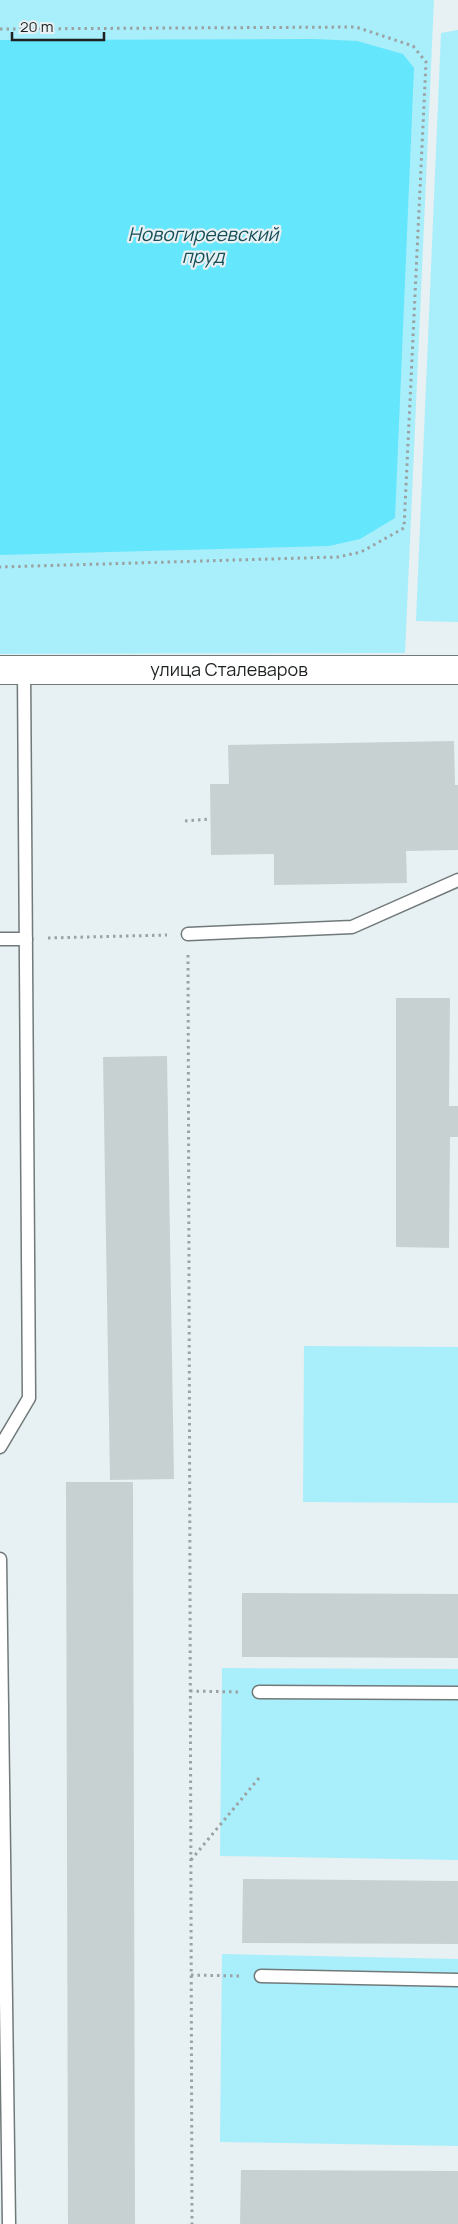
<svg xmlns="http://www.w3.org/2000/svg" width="458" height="2224" viewBox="0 0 458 2224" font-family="Manrope,sans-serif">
  <rect width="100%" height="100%" fill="#e7f0f2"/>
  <g fill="#a9eefb">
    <path d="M0 0H434L405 653 0 654Z"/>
    <path d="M458 30V622L416 621 441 33Z"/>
    <path d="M304 1346 458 1347V1503L303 1502Z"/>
    <path d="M222 1668 458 1669V1860L220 1856Z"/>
    <path d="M222 1954 458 1959V2146L220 2142Z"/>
  </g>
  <path fill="#64e6fc" d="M314 39 357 41 403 54 414 68 395 518 360 539 329 546 0 555V40Z"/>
  <g fill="#c8d1d2">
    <path d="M454 741 455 785H458V850L406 851 407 883 274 885V854L211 855 210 784H229L228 745Z"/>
    <path d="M396 998H450L449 1106H458V1137H450L449 1248 396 1247Z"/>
    <path d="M167 1056 174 1479 110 1480 103 1057Z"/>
    <path d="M66 1482H133L135 2224H68Z"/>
    <path d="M242 1593 458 1594V1658L242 1657Z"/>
    <path d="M243 1879 458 1881V1944L242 1943Z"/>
    <path d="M241 2170 458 2171V2224H240Z"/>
  </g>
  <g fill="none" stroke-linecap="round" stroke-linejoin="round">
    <defs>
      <g id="service">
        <path d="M188 934 352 927 458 880"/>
        <path d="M0 939H26"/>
        <path d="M0 1447 29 1398 24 670"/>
        <path d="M0 1559 9 2224"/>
        <path d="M259 1692 458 1693"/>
        <path d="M261 1976 458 1980"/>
      </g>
      <g id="secondary">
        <path id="s1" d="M0 670H458"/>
      </g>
    </defs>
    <use href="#service" stroke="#71797a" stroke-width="15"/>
    <use href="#secondary" stroke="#71797a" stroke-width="30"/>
    <g stroke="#9ba2a3" stroke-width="3" stroke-dasharray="2.5 4" stroke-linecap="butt">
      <path d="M0 29 356 27 413 46 426 62 404 528 361 552 338 557 0 567"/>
      <path d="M185 821 211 819"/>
      <path d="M48 938 167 935"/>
      <path d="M188 955 192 2224"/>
      <path d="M190 1691 239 1692"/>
      <path d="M191 1860 259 1778"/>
      <path d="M191 1975 240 1976"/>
    </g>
    <use href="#service" stroke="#fff" stroke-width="12"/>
    <use href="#secondary" stroke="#fff" stroke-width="28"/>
  </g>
  <g text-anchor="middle" stroke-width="4.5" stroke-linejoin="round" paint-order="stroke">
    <g font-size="18" fill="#1d2121" stroke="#e7f0f2">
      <text dy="6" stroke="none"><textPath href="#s1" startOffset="229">улица Сталеваров</textPath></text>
    </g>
    <g font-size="19" font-style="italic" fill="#154e58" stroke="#e7f0f2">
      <text x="203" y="241">Новогиреевский<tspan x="203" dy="22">пруд</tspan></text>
    </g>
  </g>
  <path d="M12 32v8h92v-8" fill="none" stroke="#1d2121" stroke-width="2.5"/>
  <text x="20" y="32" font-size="15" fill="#1d2121" stroke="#e7f0f2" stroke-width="4" paint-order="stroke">20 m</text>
</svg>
